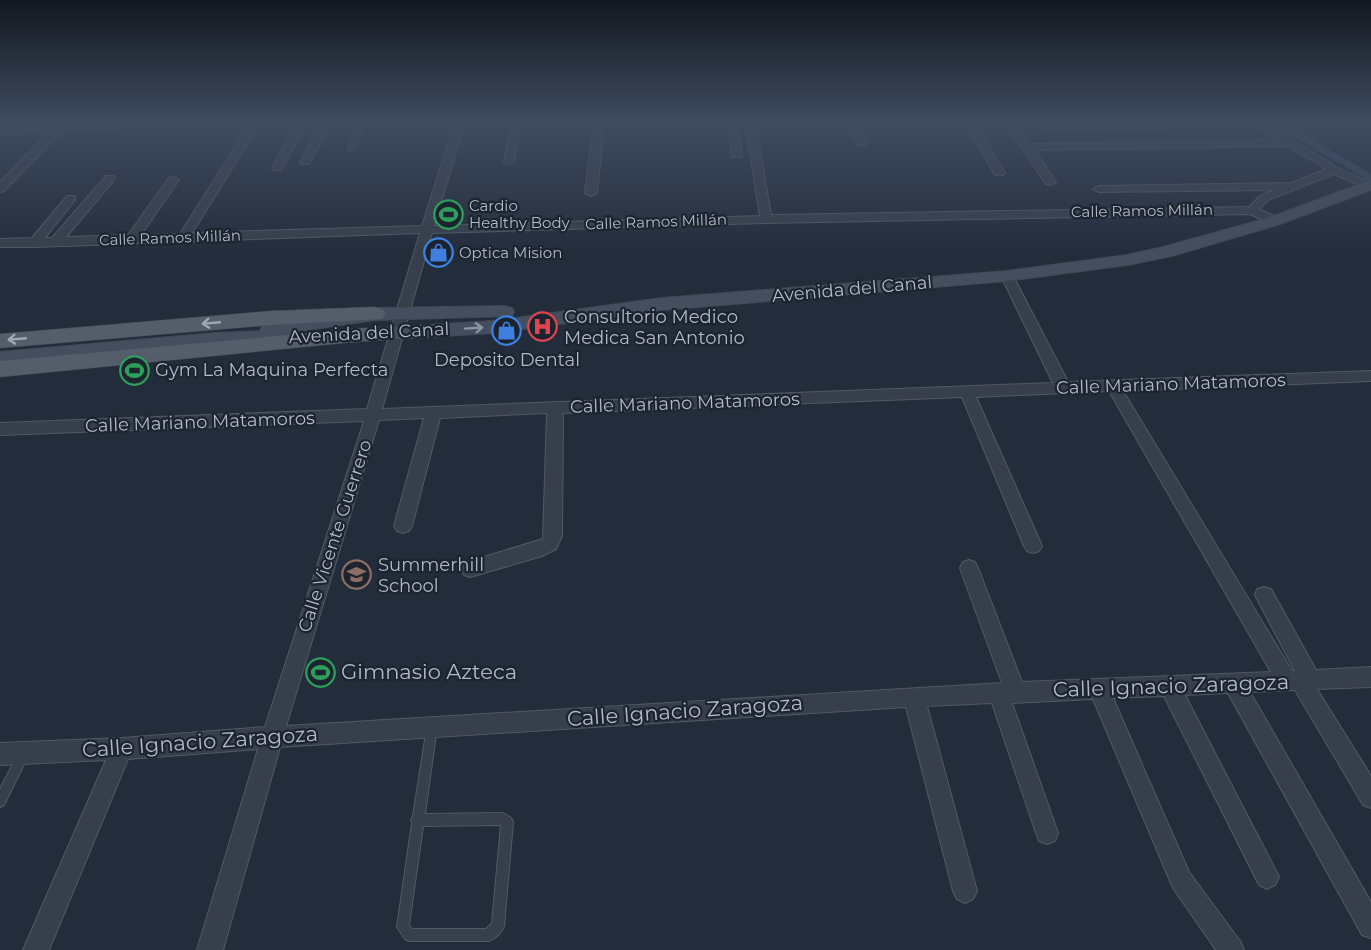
<svg xmlns="http://www.w3.org/2000/svg" width="1371" height="950" viewBox="0 0 1371 950" font-family="Montserrat,sans-serif">
  <rect width="100%" height="100%" fill="#232c3b"/>
  <g fill="none" stroke-linecap="round" stroke-linejoin="round">
    <path fill="#374762" fill-rule="evenodd" d="M1270 122H1282L1371 174V182Z"/>
    <defs>
      <g id="service">
        <path d="M360 122H366L354 150 349 151 348 150Z"/>
        <path d="M432 722 436 723 437 727 425 814 503 813 511 818 513 822 504 926C501 933 496 938 489 941H409L405 939 397 927 412 823 411 820 413 816 427 727 428 723ZM501 825 492 923 486 929H412L409 925 423 826Z"/>
        <path d="M23 751 27 752 28 756 4 805 0 807V789L19 752Z"/>
      </g>
      <g id="minor">
        <path d="M118 122H173L168 125 62 131 4 191 0 192V182L50 131 0 134V128Z"/>
        <path d="M251 122H261L192 233 422 226 455 122H465L434 226 760 216 745 122H755L771 215 1249 207 1260 196 1275 190 1099 192 1093 189 1099 186 1292 183 1326 169 1288 146 1034 150 1056 182 1050 185 1046 184 1004 122H1014L1029 144 1278 140 1254 125 1049 131 1044 128 1049 125 1262 122 1338 168 1371 183 1369 189 1334 174 1268 200 1259 209 1278 218V224L1274 225 1250 214 766 223 432 233 382 409 1053 383 1001 276 1007 272 1013 276 1068 382 1371 371V381L1123 391 1292 671H1295L1255 595 1257 589 1264 587 1271 589 1316 670 1371 667V687L1317 689 1371 776V808L1363 805 1295 690 1250 692 1371 902V938L1362 935 1228 693 1185 695 1275 869 1279 877 1275 885 1267 889 1259 885 1164 696 1113 698 1189 872 1240 941 1244 950H1216L1173 888 1093 699 1012 703 1058 833 1055 841 1047 844 1039 841 1036 833 992 703 927 706 977 891 973 899 965 903 957 899 953 891 906 707 280 747 223 950H197L258 749 128 759 49 950H23L106 760 0 765V743L122 738 265 727 364 421 0 435V423L367 409 420 233 35 247H0V239L32 238 67 196H75V200L45 238H52L106 176H114V180L66 237 128 235 169 178 173 177 179 180 141 235 180 234ZM1109 391 1271 672 1022 682 978 568 975 562 969 560 963 562 960 568 1002 683 286 726 379 420 424 418 394 526 397 531 403 533 409 531 412 526 440 418 547 413 543 539 464 563 461 569 464 575 470 577 542 556 556 549 562 536 563 413 962 397 1024 546 1027 551 1033 553 1039 551 1042 546 976 397Z"/>
        <path d="M298 122H308L281 170H273L272 168Z"/>
        <path d="M322 122H332L309 164H301L300 162Z"/>
        <path d="M511 122H521L514 162 509 165 504 162Z"/>
        <path d="M594 122H604L597 193 591 196 585 193Z"/>
        <path d="M727 122H737L742 155 741 157H733L732 155Z"/>
        <path d="M847 122H857L867 143 866 145H858Z"/>
        <path d="M964 122H974L1005 173 1003 175H995Z"/>
        <path d="M1317 122H1327L1331 126 1322 128Z"/>
      </g>
      <g id="secondary">
        <path d="M1371 180V190L1280 224 1172 256 1127 265 1007 281 662 310 493 333 347 342 340 340 337 336 340 332 347 330 493 321 662 298 1007 271 1127 255 1163 247 1268 218Z"/>
        <path d="M505 306 512 308 514 312 512 316 375 320 293 332 297 337 294 341 287 343 215 345 0 366V352L215 333 260 331 262 326 269 324 375 308Z"/>
      </g>
      <g id="primary">
        <path d="M375 307 382 309 386 314 382 319 271 325 0 348V334L271 311Z"/>
        <path d="M366 328 374 330 377 335 374 340 0 377V361Z"/>
      </g>
    </defs>
    <use href="#service" stroke="#525966" stroke-width="2"/>
    <use href="#minor" stroke="#525966" stroke-width="2"/>
    <use href="#secondary" stroke="#404854" stroke-width="2"/>
    <use href="#primary" stroke="#404854" stroke-width="1"/>
    <use href="#service" fill="#373f4b" fill-rule="evenodd"/>
    <use href="#minor" fill="#373f4b" fill-rule="evenodd"/>
    <use href="#secondary" fill="#454e5e" fill-rule="evenodd"/>
    <use href="#primary" fill="#555d6b" fill-rule="evenodd"/>
  </g>
  <defs><path id="oneway-shaft" d="M-6 0H5M1.5-3L5.5 0L1.5 3" fill="none" stroke-width="1.6" stroke-linecap="round" stroke-linejoin="round" transform="scale(1.5)"/></defs>
  <g stroke="#9fa7b5">
    <use href="#oneway-shaft" transform="translate(211 323) rotate(175)"/>
    <use href="#oneway-shaft" transform="translate(17 339) rotate(175)"/>
  </g>
  <use stroke="#8c94a2" href="#oneway-shaft" transform="translate(474 328) rotate(-4)"/>
  <linearGradient id="sky" x2="0" y2="1"><stop stop-color="#131820"/><stop offset="0.48" stop-color="#3f4b60"/><stop offset="1" stop-color="#3f4b60" stop-opacity="0"/></linearGradient>
  <rect width="1371" height="255" fill="url(#sky)"/>
  <defs>
    <symbol id="stadium-ring" viewBox="-11 -11 22 22"><circle r="9.5" fill="#1c2430" stroke="#2e9e5b" stroke-width="1.5"/><path d="M0-5a6.5 5 0 1 0 0 10a6.5 5 0 1 0 0-10ZM-3.5-1.8h7v3.6h-7Z" fill="#2e9e5b"/></symbol>
    <symbol id="shop-ring" viewBox="-11 -11 22 22"><circle r="9.5" fill="#1c2430" stroke="#3f7fe0" stroke-width="1.5"/><path d="M-5-2.5h2.3a2.7 3.5 0 0 1 5.4 0H5L5.5 6h-11ZM-1.5-2.5h3a1.5 2.3 0 0 0-3 0Z" fill="#3f7fe0"/></symbol>
    <symbol id="hospital-ring" viewBox="-11 -11 22 22"><circle r="9.5" fill="#1c2430" stroke="#e0444e" stroke-width="1.5"/><path d="M-5-5h3v3.5h4V-5h3V5h-3V1.5h-4V5h-3Z" fill="#e0444e"/></symbol>
    <symbol id="school-ring" viewBox="-11 -11 22 22"><circle r="9.5" fill="#1c2430" stroke="#8d6e63" stroke-width="1.5"/><path d="M0-5L7-2L0 1L-7-2ZM-4 1L0 2.5L4 1V4Q0 6-4 4Z" fill="#8d6e63"/></symbol>
  </defs>
  <g fill-rule="evenodd">
    <use href="#stadium-ring" x="432" y="198" width="33" height="33"/>
    <use href="#shop-ring" x="422" y="236" width="33" height="33"/>
    <use href="#hospital-ring" x="526" y="310" width="33" height="33"/>
    <use href="#shop-ring" x="490" y="314" width="33" height="33"/>
    <use href="#stadium-ring" x="118" y="354" width="33" height="33"/>
    <use href="#school-ring" x="340" y="558" width="33" height="33"/>
    <use href="#stadium-ring" x="304" y="656" width="33" height="33"/>
  </g>
  <g text-anchor="middle" stroke-width="4.5" stroke-linejoin="round" paint-order="stroke">
    <g font-size="15" fill="#b2b9c7" stroke="#1c2430" text-anchor="start">
      <text x="469" y="211">Cardio<tspan x="469" dy="17">Healthy Body</tspan></text>
      <text x="459" y="258">Optica Mision</text>
    </g>
    <g font-size="15" fill="#b2b9c7" stroke="#1c2430">
      <text transform="translate(1142 211) rotate(-1)" y="5">Calle Ramos Millán</text>
      <text transform="translate(656 222) rotate(-2)" y="5">Calle Ramos Millán</text>
      <text transform="translate(170 238) rotate(-2)" y="5">Calle Ramos Millán</text>
    </g>
    <g font-size="18" fill="#b2b9c7" stroke="#1c2430">
      <text transform="translate(852 289) rotate(-5)" y="6">Avenida del Canal</text>
      <text transform="translate(369 333) rotate(-3)" y="6">Avenida del Canal</text>
      <text transform="translate(1171 384) rotate(-2)" y="6">Calle Mariano Matamoros</text>
      <text transform="translate(685 403) rotate(-2)" y="6">Calle Mariano Matamoros</text>
      <text transform="translate(200 422) rotate(-2)" y="6">Calle Mariano Matamoros</text>
      <text transform="translate(335 536) rotate(-72)" y="6">Calle Vicente Guerrero</text>
    </g>
    <g font-size="18" fill="#b2b9c7" stroke="#1c2430" text-anchor="start">
      <text x="564" y="323">Consultorio Medico<tspan x="564" dy="21">Medica San Antonio</tspan></text>
      <text x="507" y="366" text-anchor="middle">Deposito Dental</text>
      <text x="155" y="376">Gym La Maquina Perfecta</text>
      <text x="378" y="571">Summerhill<tspan x="378" dy="21">School</tspan></text>
    </g>
    <g font-size="21" fill="#b2b9c7" stroke="#1c2430" text-anchor="start">
      <text x="341" y="679">Gimnasio Azteca</text>
    </g>
    <g font-size="21" fill="#b2b9c7" stroke="#1c2430">
      <text transform="translate(1171 686) rotate(-2)" y="7">Calle Ignacio Zaragoza</text>
      <text transform="translate(685 711) rotate(-4)" y="7">Calle Ignacio Zaragoza</text>
      <text transform="translate(200 742) rotate(-4)" y="7">Calle Ignacio Zaragoza</text>
    </g>
  </g>
</svg>
